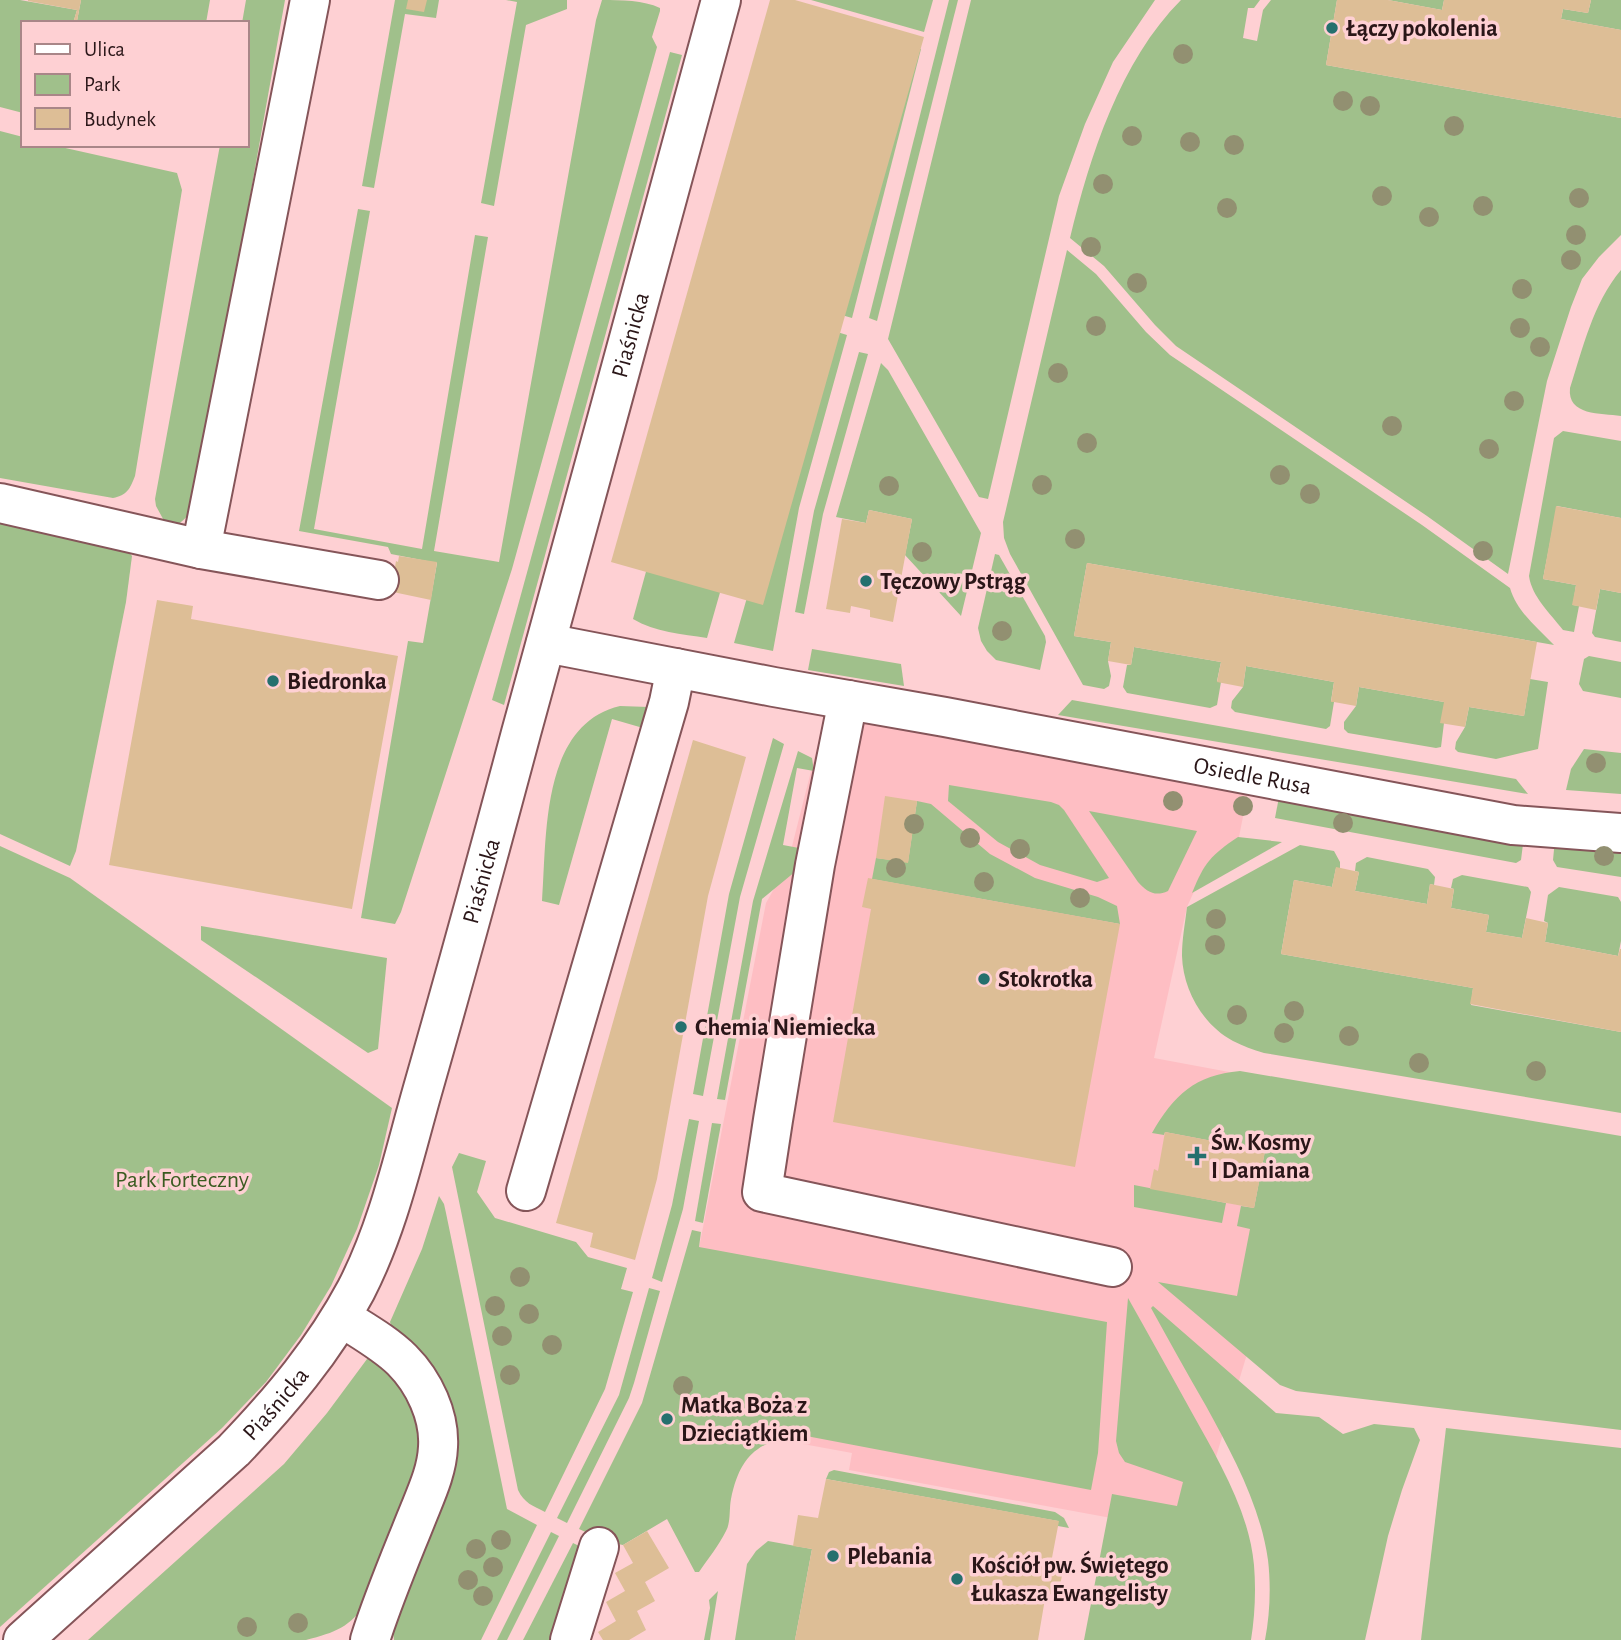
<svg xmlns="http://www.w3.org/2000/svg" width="1621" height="1640" viewBox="0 0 1621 1640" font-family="'Alegreya Sans',sans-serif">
  <rect width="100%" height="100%" fill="#fed0d3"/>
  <path fill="#febec3" d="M825 716 1248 791 1239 837 1206 865 1187 907 1154 1058 1278 1081 1260 1311 1193 1533 849 1470 852 1453 688 1423 699 1248 766 903 787 866Z"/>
  <g fill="#a0c08b">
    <path d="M0 0H20L77 10 74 20 77 21 81 0H210L206 23H23V113L0 107Z"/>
    <path d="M246 0H285L197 494C191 511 187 523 168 528L156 506 155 499 220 145H247V23H242Z"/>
    <path d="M395 0H439L436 18 405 14 374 188 362 186Z"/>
    <path d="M506 0H567V9L526 25 494 206 481 203 517 2Z"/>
    <path d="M602 0C622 0 643 0 660 8V11L652 37 657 47 512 569 401 912 395 924 361 918 408 641 423 643 437 563 391 554 388 547 299 531 358 209 370 211 314 529 422 549 475 235 488 237 434 551 499 562 596 20Z"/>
    <path d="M811 0H933L924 32Z"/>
    <path d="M949 0H958L877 321 869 318Z"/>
    <path d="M971 0H1155L1113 62 1085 124 1059 196 988 499 979 497 888 339Z"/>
    <path d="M1181 0H1260L1254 8H1248L1243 38 1257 41 1263 10 1271 0H1337L1326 65 1621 118V235L1599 257 1582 279 1571 307 1547 381 1508 574 1427 516 1176 346 1155 325 1104 266 1070 238C1090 156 1120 61 1181 0Z"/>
    <path d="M1388 0H1444L1442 10Z"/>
    <path d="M1591 0H1621V30L1561 19 1563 9 1588 13Z"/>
    <path d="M905 43 921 49 852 318 828 311Z"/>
    <path d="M670 52 682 55 504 705 492 700Z"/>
    <path d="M0 131 23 137V145H52L177 173 182 190 135 476C130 489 127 495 113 498L0 478Z"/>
    <path d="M1067 250 1096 274 1146 332 1170 355 1422 525 1510 588C1517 612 1537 627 1554 645L1087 563 1074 636 1111 642 1108 661 1111 676 1109 686 1104 689 1083 685 1010 554 1004 538 1003 522Z"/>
    <path d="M1621 270V416C1601 413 1567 416 1570 388 1583 348 1593 303 1621 270Z"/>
    <path d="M824 328 847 335 799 508 773 651 734 643Z"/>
    <path d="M859 352 868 354 823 514 804 614 795 612 814 511Z"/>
    <path d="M881 363 888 370 981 533 961 616 905 555 912 519 869 510 866 523 836 517Z"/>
    <path d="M1563 431 1621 441V518L1557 506 1543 579 1576 585 1573 605 1579 606 1574 632 1563 630C1550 613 1532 597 1529 576L1554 438Z"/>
    <path d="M0 520 123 545 132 556 126 602 76 851 70 866 0 834Z"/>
    <path d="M995 554 999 555 1045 636 1046 642 1040 670 996 660 987 651 981 641 978 628Z"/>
    <path d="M647 568 721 589 707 638C682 634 655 632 633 619Z"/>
    <path d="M1600 589 1621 593V642L1595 637 1592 633Z"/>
    <path d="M1134 647 1221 662 1217 681 1221 682 1217 705 1210 708 1127 693 1123 687 1127 665H1131Z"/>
    <path d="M812 649 901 664 904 686 808 670Z"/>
    <path d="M1589 656 1621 662V698L1583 691 1579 684 1584 659Z"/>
    <path d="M1246 666 1334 682 1331 701 1334 702 1330 726 1326 729 1235 712 1231 708 1232 701 1243 687Z"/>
    <path d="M1530 679 1548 682 1538 749 1496 759 1458 752 1455 749 1456 742 1465 727 1469 707 1524 716Z"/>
    <path d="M1359 687 1444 702V723L1441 747 1436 748 1348 733 1344 729V722L1356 706Z"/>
    <path d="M1072 700 1516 779 1528 794 1058 715Z"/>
    <path d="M620 706 649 707 643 728 612 719 559 905 542 901C547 838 540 725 620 706Z"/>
    <path d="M773 738 784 744 740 897 703 1096 693 1094 729 894Z"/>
    <path d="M1584 749 1621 753V794L1566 790 1571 769Z"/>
    <path d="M798 751 812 758 814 771 797 768 783 845 799 848 796 871 762 899 725 1100 717 1099 753 901Z"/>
    <path d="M949 785 1051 802 1059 805 1064 810 1109 878 1097 882 1040 865 998 842 948 801Z"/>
    <path d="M1279 797 1524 836 1521 860 1516 863 1275 818Z"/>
    <path d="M917 801 931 804 990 854 1035 878 1098 897 1117 906 1120 924 872 879 876 858 908 862Z"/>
    <path d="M1089 811 1197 831 1168 891C1155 897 1147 892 1138 882Z"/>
    <path d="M1238 837 1282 842 1192 893C1204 863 1211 855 1238 837Z"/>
    <path d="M1555 839 1621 842V877L1557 867 1553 860Z"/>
    <path d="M1300 845 1334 851 1340 862V868H1336L1332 887 1294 880 1281 954 1473 988 1471 1005 1621 1032V1113L1264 1053C1253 1050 1243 1046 1233 1041 1203 1025 1183 990 1182 956 1182 939 1185 924 1187 907Z"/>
    <path d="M0 846 70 878 392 1108 379 1165 357 1229 331 1286 301 1335 266 1382 222 1428 0 1627Z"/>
    <path d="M1367 857 1428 869 1435 877 1434 885 1430 884 1427 904 1355 891 1359 872 1355 871 1356 863Z"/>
    <path d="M1462 875 1528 887 1531 892 1522 938 1486 932 1489 915 1451 908 1454 889 1451 888 1453 879Z"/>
    <path d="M1559 887 1618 897 1621 902V941L1618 956 1545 942 1548 923 1544 921 1548 895Z"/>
    <path d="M201 926 387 958 378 1049 368 1053 201 940Z"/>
    <path d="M1240 1071 1621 1136V1430L1296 1391 1280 1385 1158 1282 1237 1296 1250 1229 1237 1226 1241 1206 1254 1208 1265 1151 1165 1132 1164 1135 1152 1133C1174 1095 1195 1075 1240 1071Z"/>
    <path d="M689 1119 699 1121 683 1209 662 1282 652 1278 672 1205Z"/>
    <path d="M712 1123 721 1124 703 1223 695 1221Z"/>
    <path d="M459 1153 486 1161 477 1192 495 1218 576 1242 588 1257 627 1268 621 1289 633 1292 605 1389 545 1512C533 1506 524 1503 518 1490L452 1167Z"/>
    <path d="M1134 1185 1226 1203 1222 1223 1134 1207Z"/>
    <path d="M439 1196 444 1204 446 1213 507 1509 537 1525 481 1640H394L392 1624 442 1475 390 1322 422 1249Z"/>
    <path d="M692 1230 701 1232 699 1247 1107 1322 1098 1453 1091 1490 801 1435C757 1441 740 1456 731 1499 729 1509 731 1522 726 1531 719 1545 708 1559 699 1572H695L667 1519 623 1545 618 1544 591 1640H580L609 1543 579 1529 642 1403Z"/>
    <path d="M649 1288 660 1291 634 1383 629 1398 567 1523 557 1518 619 1395Z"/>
    <path d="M1128 1298C1149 1335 1170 1373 1191 1411 1217 1458 1249 1510 1254 1565 1256 1589 1255 1616 1251 1640H1084L1112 1494 1177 1506 1183 1482 1125 1462 1119 1453 1116 1441Z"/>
    <path d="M1153 1306 1276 1413 1319 1417 1343 1434 1374 1424 1414 1428 1420 1440 1402 1490 1388 1536 1365 1640H1265C1270 1614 1271 1586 1268 1560 1260 1504 1232 1454 1206 1406 1187 1373 1169 1341 1151 1308Z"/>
    <path d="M370 1355 410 1395 420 1435 419 1456 413 1476 367 1602C349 1628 336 1632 306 1640H88L284 1464 327 1413Z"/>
    <path d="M1446 1428 1621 1448V1640H1421Z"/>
    <path d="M834 1470 1055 1512 1064 1518 1069 1528 1058 1526V1521L826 1479 829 1472Z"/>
    <path d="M551 1532 559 1536 507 1640H497Z"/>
    <path d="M768 1541 812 1549 795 1640H735L747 1564 756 1551Z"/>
    <path d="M573 1543 587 1550 561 1640H523Z"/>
    <path d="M718 1591 710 1640H704L710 1608 709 1600Z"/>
  </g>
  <g fill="#ddbe96">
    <path d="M28 0H81L77 21 74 20 77 10 28 1Z"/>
    <path d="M408 0H427L424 12 406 9Z"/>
    <path d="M770 0H795L924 37 763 605 611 562Z"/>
    <path d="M1337 0H1388L1442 10 1444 0H1591L1588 13 1563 9 1561 19 1621 30V118L1326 65Z"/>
    <path d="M1556 506 1621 518V593L1600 589 1596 610 1572 605 1576 585 1543 579Z"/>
    <path d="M869 510 912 519 893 622 870 617V610L851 606 850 613 826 609 842 519 866 523Z"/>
    <path d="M399 556 437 562 431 600 393 592 396 568 395 567 396 561 398 562Z"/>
    <path d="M1087 563 1537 642 1524 716 1469 707 1465 727 1440 723 1444 702 1359 687 1356 706 1334 702H1331L1334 682 1246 666 1243 687 1217 682 1221 662 1134 647 1131 665 1108 661 1111 642 1074 636Z"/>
    <path d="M157 600 193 606 191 619 398 656 352 909 109 865Z"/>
    <path d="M693 740 746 757 708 896 657 1179 635 1260 590 1247 593 1233 556 1223Z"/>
    <path d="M885 796 917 801 908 863 876 858Z"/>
    <path d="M1336 867 1359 872 1355 891 1427 904 1430 884 1454 889 1451 908 1489 915 1486 932 1522 938 1526 918 1548 923 1545 942 1618 956 1620 949H1621V1032L1470 1004 1473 988 1281 954 1294 880 1332 887Z"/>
    <path d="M868 878 1120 924 1075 1167 833 1122 871 909 862 907Z"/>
    <path d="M1165 1132 1265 1151 1254 1208 1150 1189 1154 1169 1158 1171Z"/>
    <path d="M826 1479 1059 1521 1051 1563 1064 1565 1058 1596 1046 1593 1038 1640H795L812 1549 793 1546 798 1515 818 1518Z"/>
    <path d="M647 1531 669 1568 645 1582 655 1601 637 1611 646 1630 629 1640H603L598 1632 616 1621 606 1602 625 1591 615 1573 633 1563 623 1545Z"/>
  </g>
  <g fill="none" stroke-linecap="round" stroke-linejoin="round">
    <defs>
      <g id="minor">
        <path d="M0 503 201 549 379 580"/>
        <path d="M201 549 310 0"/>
        <path id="s1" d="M546 643 774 687 945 717 1513 825 1621 833"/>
        <path d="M848 700 815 865 773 1120 762 1192 1112 1267"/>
        <path d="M526 1191 669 702 676 668"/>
        <path d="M341 1317C361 1330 385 1343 402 1360 424 1382 440 1416 438 1447 437 1472 425 1496 416 1519 400 1559 383 1599 370 1640"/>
        <path id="s2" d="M23 1640 234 1450C281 1401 324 1350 356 1290 388 1228 403 1159 422 1092 456 973 489 853 521 733 588 489 655 244 721 0"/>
        <path d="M570 1640 599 1547"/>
      </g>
    </defs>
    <use href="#minor" stroke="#855559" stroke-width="42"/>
    <use href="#minor" stroke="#fff" stroke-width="38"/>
  </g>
  <g fill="#929071">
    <circle cx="1183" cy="54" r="10"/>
    <circle cx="1343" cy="101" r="10"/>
    <circle cx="1370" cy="106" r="10"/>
    <circle cx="1454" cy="126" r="10"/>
    <circle cx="1132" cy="136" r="10"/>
    <circle cx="1190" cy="142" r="10"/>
    <circle cx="1234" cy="145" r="10"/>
    <circle cx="1103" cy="184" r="10"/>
    <circle cx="1382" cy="196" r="10"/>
    <circle cx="1579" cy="198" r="10"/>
    <circle cx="1483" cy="206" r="10"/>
    <circle cx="1227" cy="208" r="10"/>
    <circle cx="1429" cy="217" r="10"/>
    <circle cx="1576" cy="235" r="10"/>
    <circle cx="1091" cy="247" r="10"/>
    <circle cx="1571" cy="260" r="10"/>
    <circle cx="1137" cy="283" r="10"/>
    <circle cx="1522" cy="289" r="10"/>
    <circle cx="1096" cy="326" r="10"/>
    <circle cx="1520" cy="328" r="10"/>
    <circle cx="1540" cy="347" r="10"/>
    <circle cx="1058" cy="373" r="10"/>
    <circle cx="1514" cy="401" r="10"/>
    <circle cx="1392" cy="426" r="10"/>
    <circle cx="1087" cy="443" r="10"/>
    <circle cx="1489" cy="449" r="10"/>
    <circle cx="1280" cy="475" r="10"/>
    <circle cx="1042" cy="485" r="10"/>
    <circle cx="889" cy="486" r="10"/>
    <circle cx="1310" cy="494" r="10"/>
    <circle cx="1075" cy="539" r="10"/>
    <circle cx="1483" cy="551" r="10"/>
    <circle cx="922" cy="552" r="10"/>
    <circle cx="1002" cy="631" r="10"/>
    <circle cx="1596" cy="763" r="10"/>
    <circle cx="1173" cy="801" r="10"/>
    <circle cx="1243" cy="806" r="10"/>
    <circle cx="1343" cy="823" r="10"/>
    <circle cx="914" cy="824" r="10"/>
    <circle cx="970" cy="838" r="10"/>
    <circle cx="1020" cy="849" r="10"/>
    <circle cx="1604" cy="856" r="10"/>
    <circle cx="896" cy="868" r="10"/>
    <circle cx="984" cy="882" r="10"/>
    <circle cx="1080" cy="898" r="10"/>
    <circle cx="1216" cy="919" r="10"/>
    <circle cx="1215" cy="945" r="10"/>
    <circle cx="1294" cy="1011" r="10"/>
    <circle cx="1237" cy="1015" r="10"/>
    <circle cx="1284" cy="1033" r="10"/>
    <circle cx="1349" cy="1036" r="10"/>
    <circle cx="1419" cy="1063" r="10"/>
    <circle cx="1536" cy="1071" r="10"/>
    <circle cx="520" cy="1277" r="10"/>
    <circle cx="495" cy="1306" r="10"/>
    <circle cx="529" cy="1314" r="10"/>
    <circle cx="502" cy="1336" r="10"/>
    <circle cx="552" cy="1345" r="10"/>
    <circle cx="510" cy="1375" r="10"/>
    <circle cx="683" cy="1386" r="10"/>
    <circle cx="501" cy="1540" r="10"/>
    <circle cx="476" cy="1549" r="10"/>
    <circle cx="493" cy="1567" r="10"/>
    <circle cx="468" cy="1580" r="10"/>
    <circle cx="483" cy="1596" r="10"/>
    <circle cx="298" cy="1623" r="10"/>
    <circle cx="247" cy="1627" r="10"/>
  </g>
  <g fill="#25706e" stroke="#fed0d3" stroke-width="2.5">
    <circle cx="1332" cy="28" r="7"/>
    <circle cx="866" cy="581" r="7"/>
    <circle cx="273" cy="681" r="7"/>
    <circle cx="984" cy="979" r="7"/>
    <circle cx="681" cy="1027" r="7"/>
    <path d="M1193.5 1145.5h7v7h7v7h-7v7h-7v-7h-7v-7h7z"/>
    <circle cx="667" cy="1419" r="7"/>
    <circle cx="833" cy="1556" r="7"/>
    <circle cx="957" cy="1579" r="7"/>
  </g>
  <g text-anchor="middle" stroke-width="7" stroke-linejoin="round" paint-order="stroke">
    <g font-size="24" font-weight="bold" fill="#2a1618" stroke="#fed0d3" text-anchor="start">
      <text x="1346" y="36">Łączy pokolenia</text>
      <text x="880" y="589">Tęczowy Pstrąg</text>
      <text x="287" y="689">Biedronka</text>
      <text x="998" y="987">Stokrotka</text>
      <text x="695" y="1035">Chemia Niemiecka</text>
      <text x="1211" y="1150">Św. Kosmy<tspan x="1211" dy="28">I Damiana</tspan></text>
      <text x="681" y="1413">Matka Boża z<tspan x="681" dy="28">Dzieciątkiem</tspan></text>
      <text x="847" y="1564">Plebania</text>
      <text x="971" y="1573">Kościół pw. Świętego<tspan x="971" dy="28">Łukasza Ewangelisty</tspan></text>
    </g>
    <g font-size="24" fill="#2a1618" stroke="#fed0d3">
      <text dy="8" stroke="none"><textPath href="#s2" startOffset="1480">Piaśnicka</textPath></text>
      <text dy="8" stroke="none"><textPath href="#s1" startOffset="719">Osiedle Rusa</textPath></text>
      <text dy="8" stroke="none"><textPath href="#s2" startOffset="914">Piaśnicka</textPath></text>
      <text dy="8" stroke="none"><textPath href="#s2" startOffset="346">Piaśnicka</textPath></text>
    </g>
    <g font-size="24" fill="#3a5b20" stroke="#fed0d3">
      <text x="182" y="1187">Park Forteczny</text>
    </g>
  </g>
  <rect x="21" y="21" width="228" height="126" fill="#fed0d3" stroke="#a98688" stroke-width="2"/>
  <rect x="35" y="44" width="35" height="10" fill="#ffffff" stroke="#a98688" stroke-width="2"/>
  <text x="84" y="56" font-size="21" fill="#2a1618">Ulica</text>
  <rect x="35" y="74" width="35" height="21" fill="#a0c08b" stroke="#a98688" stroke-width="2"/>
  <text x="84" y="91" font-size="21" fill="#2a1618">Park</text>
  <rect x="35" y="108" width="35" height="21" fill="#ddbe96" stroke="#a98688" stroke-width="2"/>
  <text x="84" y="126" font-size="21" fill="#2a1618">Budynek</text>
</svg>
